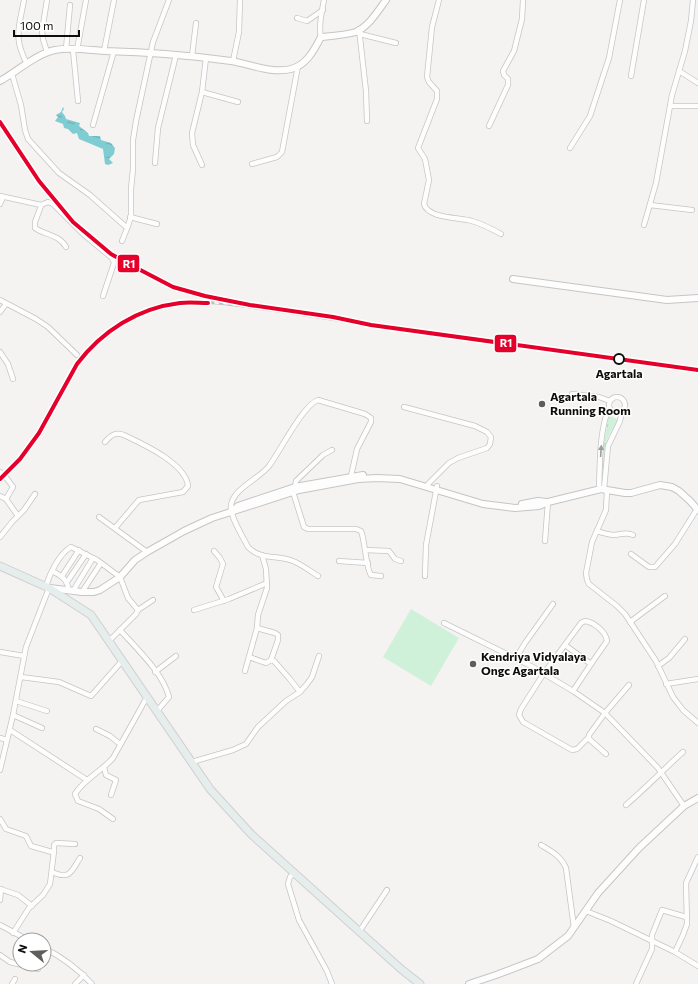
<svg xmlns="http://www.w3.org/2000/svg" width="698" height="984" viewBox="0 0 698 984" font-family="Commissioner,sans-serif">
  <defs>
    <pattern id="grass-tufts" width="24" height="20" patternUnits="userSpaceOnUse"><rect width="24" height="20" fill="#d0f1d9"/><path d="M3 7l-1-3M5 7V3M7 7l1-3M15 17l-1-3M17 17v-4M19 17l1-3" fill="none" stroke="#b1cdb9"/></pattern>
    <pattern id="water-ripples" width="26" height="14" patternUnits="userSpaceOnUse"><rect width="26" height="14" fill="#7fccd2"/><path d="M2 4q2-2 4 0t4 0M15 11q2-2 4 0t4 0" fill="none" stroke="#6daeb3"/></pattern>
  </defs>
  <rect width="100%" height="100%" fill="#f5f3f2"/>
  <path fill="url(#grass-tufts)" d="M609 415 618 420 609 435 606 443 602 485 601 486 604 442Z"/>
  <path fill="#d0f1d9" d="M411 609 459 638 431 686 383 657Z"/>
  <path fill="url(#water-ripples)" d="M63 107 64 109 62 112 65 116 66 119 80 123 79 126 88 133 89 136H100L101 140 111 143 115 148 114 154 109 159 113 163 108 165 105 164 103 149 79 139 77 133 73 134 68 129 64 128 63 124 55 121 58 117 56 115 61 112Z"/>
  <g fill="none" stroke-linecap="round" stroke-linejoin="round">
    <defs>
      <g id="minor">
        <path d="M24 0C19 28 13 37 27 64"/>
        <path d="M439 0 432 27 427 77 429 82 437 91V99L418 148 425 159 429 180 424 204C428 219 460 217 472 221 482 224 492 229 501 234"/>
        <path d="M297 18 307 21 323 10"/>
        <path d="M359 29 366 91 367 121"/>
        <path d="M360 34 396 43"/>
        <path d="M321 37C318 26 322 11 324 0"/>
        <path d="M66 49 70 5"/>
        <path d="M73 50 78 101"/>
        <path d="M77 50 86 0"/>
        <path d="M104 51 114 0"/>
        <path d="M47 52 43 39 42 31 47 0"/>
        <path d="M192 56 196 23"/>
        <path d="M233 61 239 32 240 0"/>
        <path d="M679 71 698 83"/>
        <path d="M12 74 21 105 25 130 28 139 59 173 90 195 125 226H128L131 216V189L133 169V140L136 121 153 42 169 0"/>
        <path d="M631 76 644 0"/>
        <path d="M202 92 238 102"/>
        <path d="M670 106H698"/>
        <path d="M93 125 114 51"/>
        <path d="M489 126 508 85V79L504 75 503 71 514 51 522 19 523 0"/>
        <path d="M570 148 590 116 609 58 620 0"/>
        <path d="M155 163 158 128 176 55"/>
        <path d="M252 164 277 157 282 152 298 66"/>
        <path d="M202 165 193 145 192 133 202 92 206 58"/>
        <path d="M0 196 41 205V206L35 222V228C45 235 60 235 66 247"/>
        <path d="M0 204 3 197"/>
        <path d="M41 205 48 202 53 204 83 234 112 258 114 263 103 296"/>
        <path d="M650 205 692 210"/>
        <path d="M130 217 157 224"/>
        <path d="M644 225 656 183 672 95 685 51 691 21 693 0"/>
        <path d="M122 241 128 226"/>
        <path d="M0 300 36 319 48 327 77 355"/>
        <path d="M0 312 6 304"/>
        <path d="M0 352 8 364 13 379"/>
        <path d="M572 394 599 397 610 401"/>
        <circle cx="617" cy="405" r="8"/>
        <path d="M404 407 475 426 487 432 491 437 490 444 487 448 458 458 449 463 428 484"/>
        <path d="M105 442C111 435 116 431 126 436 145 445 186 464 188 486L183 492 139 500 115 528"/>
        <path d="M0 472 5 476 13 487 6 499 18 516"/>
        <path d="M295 487 296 481 323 455 332 450"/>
        <path d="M604 489 608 446 620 421 622 411"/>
        <path d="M599 490C600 462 599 433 609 407"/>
        <path d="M607 490 606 510 592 542 586 573 587 580 589 584 617 606 625 614 656 661 673 697 683 710 698 723"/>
        <path d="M293 492 304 527 308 529H356L361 531C365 540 366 569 371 575L381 576"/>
        <path d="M0 496 6 499"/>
        <path d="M99 517 147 552"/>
        <path d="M597 531C602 533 607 534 613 535 621 535 626 531 633 535"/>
        <path d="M0 537 12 522 24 510 35 494"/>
        <path d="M545 541 548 502"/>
        <path d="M365 550 389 551 395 559 401 561"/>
        <path d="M214 551 220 558 223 564 216 587 224 601"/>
        <path d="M631 554 649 567H655L675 544 697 509"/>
        <path d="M339 561 368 563"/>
        <path d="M52 571C62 576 67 579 69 591"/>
        <path d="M62 576 79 550"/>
        <path d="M318 576C310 571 301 564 293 561 278 555 260 560 248 547 243 537 229 515 231 505 234 488 259 479 269 466 279 453 303 405 318 400L365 414 371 418V422L357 449 351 476"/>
        <path d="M425 576 426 545 437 486"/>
        <path d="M67 582 86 554"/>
        <path d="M46 586C50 573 59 554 71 547L97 560 120 577 128 598 138 610 136 614 109 641"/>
        <path d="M73 591 93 558"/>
        <path d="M82 592 101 563"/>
        <path d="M138 610 153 600"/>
        <path d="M194 610 229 599 267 583"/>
        <path d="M630 622 665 596"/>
        <path d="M444 623 531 666 573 691 605 713 658 768 684 806"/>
        <path d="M257 628 275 633 278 635V640L271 660"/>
        <path d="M120 630C137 649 163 673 169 697L157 711"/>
        <path d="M565 645 591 664 573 691"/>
        <path d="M0 652 24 656"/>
        <path d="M249 657 266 663 271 660 274 661 289 678 300 692"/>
        <path d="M516 658 525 643 553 604"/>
        <path d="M658 666 669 658 685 639"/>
        <path d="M245 671 257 628 258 615 267 588 266 569 262 555"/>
        <path d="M155 672 176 656"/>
        <path d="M21 677 59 682 91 696 122 661"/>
        <path d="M666 684 698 679"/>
        <path d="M16 701 47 711"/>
        <path d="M13 715 42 728"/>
        <path d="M96 729 110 736 120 744"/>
        <path d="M10 730 87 780"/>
        <path d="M0 738 7 740"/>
        <path d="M588 738 577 749 572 750 523 722 519 715 521 709 544 673 581 623 585 621C594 622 606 632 607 641L591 664"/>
        <path d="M606 754 589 739V735L605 713 629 685"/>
        <path d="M192 762 233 750 246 744 258 727 286 701 300 692 307 684 312 677 319 656"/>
        <path d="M104 767 106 775 116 780 111 795"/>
        <path d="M0 770 13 715 26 647 49 588"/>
        <path d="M626 805C646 788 664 769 683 752"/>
        <path d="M0 819 6 829 26 836 31 846 52 852 54 851V845L56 843 75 844"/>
        <path d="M113 819 99 809 78 801 75 794C84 779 102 771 113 758L147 697"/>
        <path d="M541 845C551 851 561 856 566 868L574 928"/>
        <path d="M52 872C70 880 71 872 80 858"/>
        <path d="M294 873 290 877 288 884 299 920 327 971 332 984"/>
        <path d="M0 889 18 895 32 906"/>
        <path d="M0 900 1 889"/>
        <path d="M586 911 611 921 675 952 698 966"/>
        <path d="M0 925 28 940"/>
        <path d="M359 932 387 890"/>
        <path d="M13 933 29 908 43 895 50 884 54 851"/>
        <path d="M44 948C62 957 78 969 92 984"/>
        <path d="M675 952 683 935 687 924 686 883 698 857"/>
        <path d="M0 955 10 962 38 969"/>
        <path d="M12 984 15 979"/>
        <path d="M75 984 84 975"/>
        <path d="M636 984 652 949V935L662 910 686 917"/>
      </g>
      <g id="tertiary">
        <path d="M0 81C16 72 38 53 55 50 71 47 88 50 104 51 147 52 189 55 231 61 250 64 272 74 291 69 307 65 314 50 321 37 332 36 346 35 356 32 369 26 378 11 386 0"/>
        <path d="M513 279 667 300 698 298"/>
        <path d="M522 504 538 501 546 502"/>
        <path d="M232 511 238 506 295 487 363 475"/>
        <path d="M50 588 82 592H94L100 590 120 577 135 560 147 552 184 531 212 518 299 490 358 479 377 478 400 479 483 504 515 508 539 506 548 502 601 489 625 493H631L660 485 672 487 679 491 690 501 698 510"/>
        <path d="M469 984 496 975 538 959 568 936 598 893 639 848 684 806 698 798"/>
      </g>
      <path id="primary" d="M0 566 49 588 91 615 210 789 251 834 401 969 420 984"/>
    </defs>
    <use href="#minor" stroke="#c6c5c4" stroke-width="6"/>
    <use href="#tertiary" stroke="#c6c5c4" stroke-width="8"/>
    <use href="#primary" stroke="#d0cfce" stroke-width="9"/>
    <use href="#minor" stroke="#fefdfd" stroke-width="4.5"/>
    <use href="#tertiary" stroke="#fefdfd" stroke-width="6"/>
    <use href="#primary" stroke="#e5eeec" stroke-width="7"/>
    <defs>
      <g id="rail">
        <path d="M623 360 698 370"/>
        <path d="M0 479C14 465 29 450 39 433 53 411 62 386 77 364 100 330 140 307 181 303 211 300 241 306 271 310 300 314 329 319 358 323"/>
      </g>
    </defs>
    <use href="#rail" stroke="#bfbebe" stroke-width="3"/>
    <use href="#rail" stroke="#fff" stroke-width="1.5" stroke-dasharray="4.5" stroke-linecap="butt"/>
    <defs>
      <g id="rail-1">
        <path d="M0 122 39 181 73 222 111 254 127 263 173 287 205 296 250 305 333 317 371 325 698 370"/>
        <path d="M0 479 20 459 39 433 77 364C102 331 138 308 180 303 189 302 199 303 208 303"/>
      </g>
    </defs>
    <use href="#rail-1" stroke="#fff" stroke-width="7"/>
    <use href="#rail-1" stroke="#e4002b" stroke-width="4"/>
  </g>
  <defs><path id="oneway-solid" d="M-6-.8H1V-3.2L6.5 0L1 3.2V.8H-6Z"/></defs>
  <use fill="#9e9d9d" href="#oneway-solid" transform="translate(601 451) rotate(-86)"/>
  <circle fill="#fff" stroke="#0e0d0c" stroke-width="2" cx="619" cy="359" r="5"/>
  <g fill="#5f5e5c" stroke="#fff" stroke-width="1.5">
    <circle cx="542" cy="404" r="4"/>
    <circle cx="473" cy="664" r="4"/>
  </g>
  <g text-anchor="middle" stroke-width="3" stroke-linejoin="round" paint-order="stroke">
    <g font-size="12" font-weight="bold" fill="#0e0d0c" stroke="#fff">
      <text x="619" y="378">Agartala</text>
    </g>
    <g font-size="12" font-weight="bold" fill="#0e0d0c" stroke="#fff" text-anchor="start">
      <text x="550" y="401">Agartala<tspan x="550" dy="14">Running Room</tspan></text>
      <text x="481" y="661">Kendriya Vidyalaya<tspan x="481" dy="14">Ongc Agartala</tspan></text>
    </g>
  </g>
  <g stroke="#fff" stroke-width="1.5">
    <rect x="117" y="254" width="23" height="19" rx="4" fill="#e4002b"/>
    <rect x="494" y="334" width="23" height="19" rx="4" fill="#e4002b"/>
  </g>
  <g font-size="11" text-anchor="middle" font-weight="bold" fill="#fff">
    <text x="129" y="268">R1</text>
    <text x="506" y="347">R1</text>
  </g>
  <g transform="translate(32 952) rotate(288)"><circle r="19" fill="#ffffff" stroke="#9f9e9e"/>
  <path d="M0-3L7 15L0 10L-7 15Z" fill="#5f5e5c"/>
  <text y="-6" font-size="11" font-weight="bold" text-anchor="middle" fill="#0e0d0c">N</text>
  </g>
  <path d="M14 30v6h65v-6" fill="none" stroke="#0e0d0c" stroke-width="2"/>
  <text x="20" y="30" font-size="12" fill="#0e0d0c" stroke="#ffffff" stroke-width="3" paint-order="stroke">100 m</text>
</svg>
